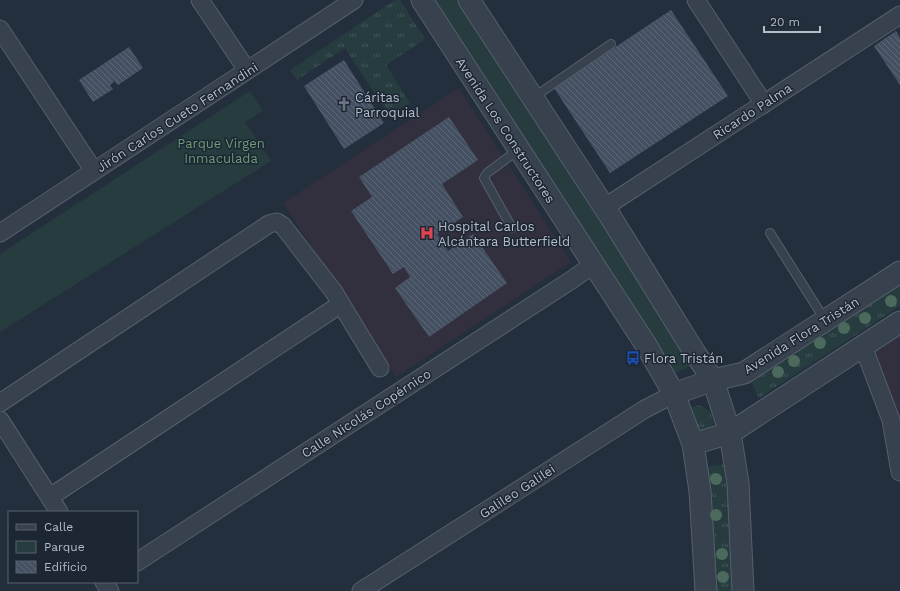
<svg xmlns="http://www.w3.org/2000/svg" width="900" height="591" viewBox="0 0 900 591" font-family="'Work Sans',sans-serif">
  <defs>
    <pattern id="grass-tufts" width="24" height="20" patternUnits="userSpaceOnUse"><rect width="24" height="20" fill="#263c3f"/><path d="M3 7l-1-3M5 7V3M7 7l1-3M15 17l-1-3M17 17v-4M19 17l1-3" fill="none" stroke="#435659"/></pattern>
    <pattern id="building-back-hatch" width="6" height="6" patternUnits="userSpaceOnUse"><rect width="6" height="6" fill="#455162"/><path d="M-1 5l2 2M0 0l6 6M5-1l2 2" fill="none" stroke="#5d6877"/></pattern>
  </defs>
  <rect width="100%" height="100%" fill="#242f3e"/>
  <g fill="#32303f">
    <path d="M459 88 571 262 396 377 283 203Z"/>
    <path d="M900 329V432L869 348Z"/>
  </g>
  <g fill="url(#grass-tufts)">
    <path d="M395 0H400L425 39 386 65 410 103 389 115 345 48 297 80 290 70Z"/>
    <path d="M900 275V306L759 398 748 374Z"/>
    <path d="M697 405C709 407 720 421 709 431 707 433 703 435 700 436L688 409Z"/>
    <path d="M727 464 738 591H714L703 467Z"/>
  </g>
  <g fill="#263c3f">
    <path d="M435 0H457L693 365 674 374Z"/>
    <path d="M250 91 263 111 245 122 271 161 0 332V254Z"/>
  </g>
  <g fill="url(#building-back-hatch)">
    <path d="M671 10 728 96 610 173 554 88Z"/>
    <path d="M896 31 900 38V85L874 46Z"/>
    <path d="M129 47 143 68 118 85 114 81 110 86 113 89 93 102 79 80Z"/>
    <path d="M344 60 384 123 344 149 304 86Z"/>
    <path d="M449 117 478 160 442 184 463 217 437 234 448 251 473 234 507 283 429 337 395 288 410 277 404 267 393 274 351 211 372 197 359 177Z"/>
  </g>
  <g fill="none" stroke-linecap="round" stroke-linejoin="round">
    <defs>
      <g id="service">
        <path d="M534 97 611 44"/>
        <path d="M512 228 484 178 487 173 518 150"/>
        <path d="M770 233 825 320"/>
      </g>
      <g id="minor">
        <path d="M200 0 247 70"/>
        <path d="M696 0 764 104"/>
        <path d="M0 29 94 171"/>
        <path d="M605 207 900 15"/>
        <path d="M0 233 354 0"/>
        <path d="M341 304 380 368"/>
        <path d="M863 346 891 420 900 472"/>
        <path d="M0 403 269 224 277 222 283 226 334 292 341 304 50 497"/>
        <path d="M0 420 59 512"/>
        <path d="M137 562 573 279 594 264"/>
        <path d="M104 582 110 591"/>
        <path d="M361 591 645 409 674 394"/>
      </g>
      <g id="tertiary">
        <path d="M422 0 646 345 674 394 693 444 700 491 706 591"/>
        <path d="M469 0 610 216 695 353 713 380 730 433 738 483 743 591"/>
        <path d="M674 394 713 380 744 373 900 272"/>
        <path d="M693 444 730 433 900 322"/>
      </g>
    </defs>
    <use href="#service" stroke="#565f6c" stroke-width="10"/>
    <use href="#minor" stroke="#565f6c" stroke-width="19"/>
    <use href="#tertiary" stroke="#565f6c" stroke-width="23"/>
    <use href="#service" stroke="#38414e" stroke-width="8"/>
    <use href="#minor" stroke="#38414e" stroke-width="17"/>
    <use href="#tertiary" stroke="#38414e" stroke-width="21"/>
  </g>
  <g fill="#4b6a5d">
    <circle cx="891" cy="301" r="6"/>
    <circle cx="865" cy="318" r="6"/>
    <circle cx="844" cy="328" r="6"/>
    <circle cx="820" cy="343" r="6"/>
    <circle cx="794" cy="361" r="6"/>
    <circle cx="778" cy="372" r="6"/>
    <circle cx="716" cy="479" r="6"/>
    <circle cx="716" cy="515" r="6"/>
    <circle cx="722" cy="554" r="6"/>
    <circle cx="723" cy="577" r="6"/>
  </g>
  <defs>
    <symbol id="church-bare" viewBox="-9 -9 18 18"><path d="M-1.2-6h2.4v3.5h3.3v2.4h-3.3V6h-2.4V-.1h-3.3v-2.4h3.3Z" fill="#6b7280" stroke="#1d2633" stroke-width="2.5" paint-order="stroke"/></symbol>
    <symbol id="hospital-bare" viewBox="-9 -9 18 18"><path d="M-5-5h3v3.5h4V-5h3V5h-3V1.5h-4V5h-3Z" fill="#e0444e" stroke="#1d2633" stroke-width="2.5" paint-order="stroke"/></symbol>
    <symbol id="bus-bare" viewBox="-9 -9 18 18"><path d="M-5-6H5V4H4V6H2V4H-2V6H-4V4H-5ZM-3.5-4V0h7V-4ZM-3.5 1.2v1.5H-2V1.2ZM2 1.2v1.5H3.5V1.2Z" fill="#1a4fb4" stroke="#1d2633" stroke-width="2.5" paint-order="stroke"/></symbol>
  </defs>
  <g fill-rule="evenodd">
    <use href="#church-bare" x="334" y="94" width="20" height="20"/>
    <use href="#hospital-bare" x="417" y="223" width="20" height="20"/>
    <use href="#bus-bare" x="623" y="348" width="20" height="20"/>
  </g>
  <g text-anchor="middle" stroke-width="3" stroke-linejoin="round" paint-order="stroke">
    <g font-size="13" fill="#b4bcc9" stroke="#1d2633" text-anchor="start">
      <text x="355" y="102">Cáritas<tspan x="355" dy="15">Parroquial</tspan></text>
      <text x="438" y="231">Hospital Carlos<tspan x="438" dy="15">Alcántara Butterfield</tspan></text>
      <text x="644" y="363">Flora Tristán</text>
    </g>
    <g font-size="13" fill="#b4bcc9" stroke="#1d2633">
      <text transform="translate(752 111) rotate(-33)" y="5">Ricardo Palma</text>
      <text transform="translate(177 117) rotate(-33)" y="5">Jirón Carlos Cueto Fernandini</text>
      <text transform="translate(506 130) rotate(57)" y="5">Avenida Los Constructores</text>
      <text transform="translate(801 335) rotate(-32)" y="5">Avenida Flora Tristán</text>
      <text transform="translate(366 413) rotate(-33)" y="5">Calle Nicolás Copérnico</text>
      <text transform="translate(517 491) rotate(-33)" y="5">Galileo Galilei</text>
    </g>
    <g font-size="13" fill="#6b9a76" stroke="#1d2633">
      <text x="221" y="148">Parque Virgen<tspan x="221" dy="15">Inmaculada</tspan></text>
    </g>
  </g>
  <rect x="8" y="511" width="130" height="72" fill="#1d2633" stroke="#59626f"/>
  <rect x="16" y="524" width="20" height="6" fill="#38414e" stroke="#59626f"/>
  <text x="44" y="531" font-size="12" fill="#b4bcc9">Calle</text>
  <rect x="16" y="541" width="20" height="12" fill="#263c3f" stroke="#59626f"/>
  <text x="44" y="551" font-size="12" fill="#b4bcc9">Parque</text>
  <rect x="16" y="561" width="20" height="12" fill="url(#building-back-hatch)" stroke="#59626f"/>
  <text x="44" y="571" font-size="12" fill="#b4bcc9">Edificio</text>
  <path d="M764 26v6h56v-6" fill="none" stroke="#b4bcc9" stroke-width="2"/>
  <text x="770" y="26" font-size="12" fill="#b4bcc9" stroke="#1d2633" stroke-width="3" paint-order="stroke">20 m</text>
</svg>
